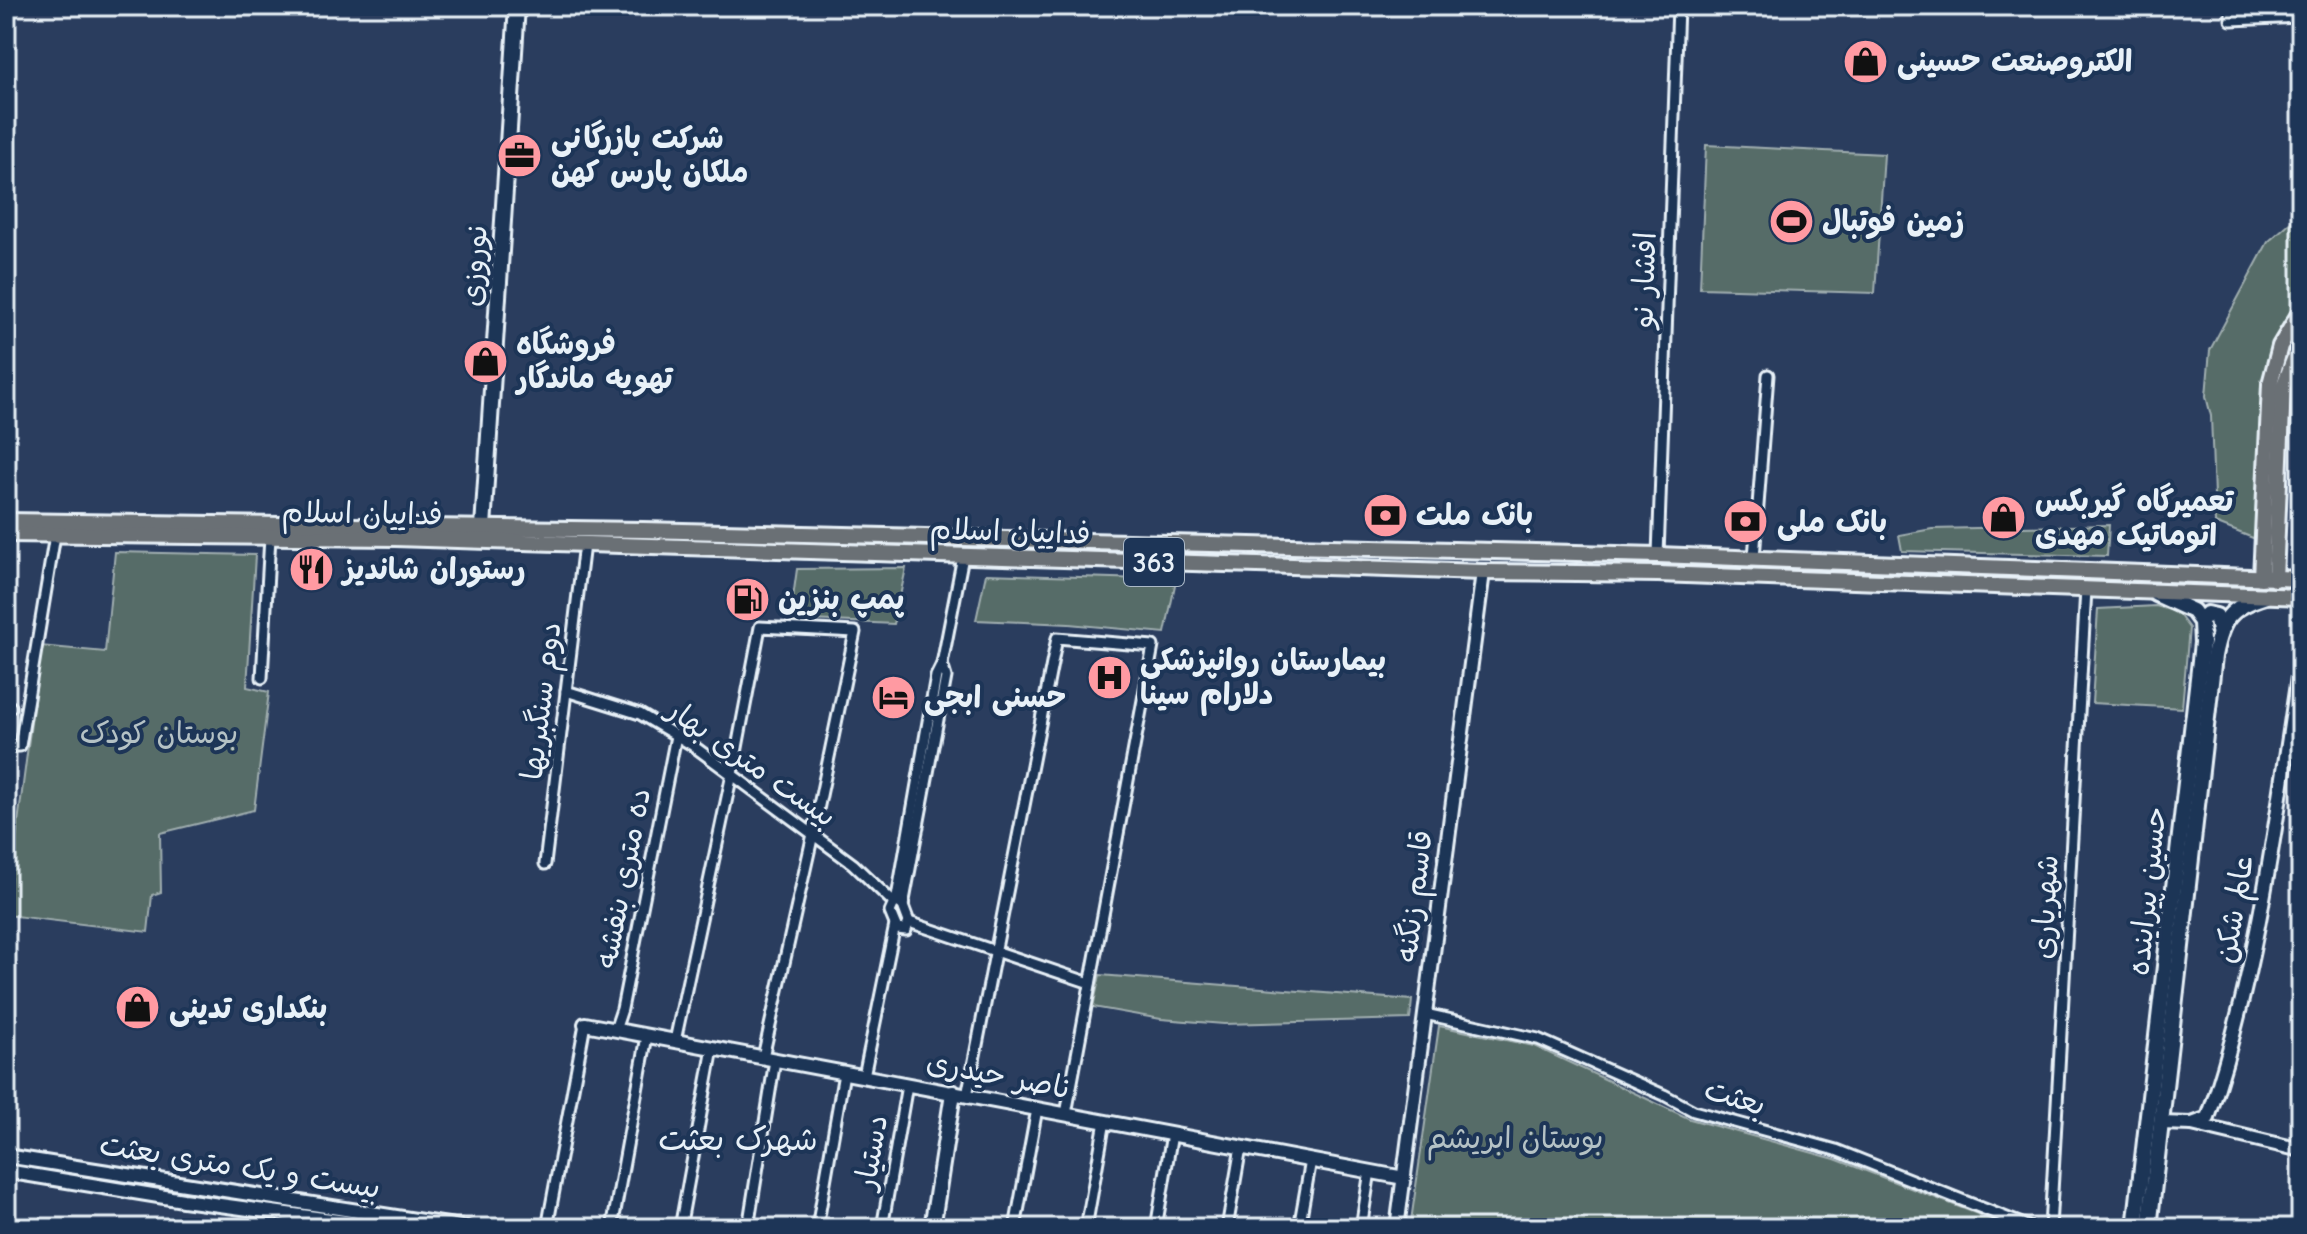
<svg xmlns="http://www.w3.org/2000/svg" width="2307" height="1234" viewBox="0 0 2307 1234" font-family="'Comic Neue','Playpen Sans Arabic',sans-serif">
  <rect width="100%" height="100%" fill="#2a3d5e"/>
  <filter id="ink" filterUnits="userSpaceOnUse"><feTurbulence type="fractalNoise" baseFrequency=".0125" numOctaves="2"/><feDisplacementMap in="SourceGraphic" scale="16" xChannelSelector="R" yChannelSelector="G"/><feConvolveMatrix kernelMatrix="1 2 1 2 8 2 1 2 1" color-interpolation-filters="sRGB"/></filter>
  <g filter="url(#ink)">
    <g fill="#576c67" stroke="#a0aeb0" stroke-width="2">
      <path d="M1706 145 1884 154 1875 293 1700 288Z"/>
      <path d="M2301 213V296L2279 335 2258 540 2215 523 2211 416 2206 396 2210 350 2268 242Z"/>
      <path d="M2109 525 2107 556 1902 551 1899 535 1932 529Z"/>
      <path d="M115 552 255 555 247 687 269 692 254 810 160 833 161 892 152 895 148 932 6 915 41 646 105 652Z"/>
      <path d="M906 568 894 624 790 619 797 569Z"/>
      <path d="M986 574 1176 580 1165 633 1069 624 976 620Z"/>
      <path d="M2156 606 2177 612 2189 628 2182 708 2092 703 2098 609Z"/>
      <path d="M1100 975 1412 1000 1410 1019 1224 1024 1161 1019 1093 1007Z"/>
      <path d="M1439 1026 1534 1046 1690 1119 1835 1159 2014 1228H1410Z"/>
    </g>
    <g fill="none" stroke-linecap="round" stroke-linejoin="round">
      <defs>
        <g id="minor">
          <path d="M2231 6V20L2301 17"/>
          <path d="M1658 555 1678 6"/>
          <path d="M1754 558 1768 375"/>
          <path d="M262 678 270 537"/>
          <path d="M566 691 640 714 692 745 853 864 894 903"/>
          <path d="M6 708 11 707"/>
          <path d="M6 746H20L55 535"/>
          <path d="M545 864 584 544"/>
          <path d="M898 902 903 906 909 922 906 930 897 929 890 912 894 903Z"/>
          <path d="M896 903 936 676 942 664 963 556"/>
          <path d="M903 906 946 677 942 664"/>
          <path d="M909 922 1090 983"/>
          <path d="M1425 1014 1538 1039 1664 1095 1694 1111 1836 1150 2032 1228"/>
          <path d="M615 1030 622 1009 676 736"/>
          <path d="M675 1041 732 774 760 627 855 632 813 834 763 1057"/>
          <path d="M864 1076 895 925"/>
          <path d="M967 1096 1057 638 1153 646 1066 1114"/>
          <path d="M547 1228 585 1024"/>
          <path d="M612 1228 647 1036"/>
          <path d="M680 1228 713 1048"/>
          <path d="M748 1228 775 1060"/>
          <path d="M817 1228 844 1073"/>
          <path d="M882 1228 907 1085"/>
          <path d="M1015 1228 1037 1109"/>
          <path d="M1086 1228 1105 1121"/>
          <path d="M1156 1228 1172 1134"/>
          <path d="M1227 1228 1241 1147"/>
          <path d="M1299 1228 1311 1160"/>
          <path d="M1361 1228 1370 1171"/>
          <path d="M2050 1228 2086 589"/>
        </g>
        <g id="tertiary">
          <path d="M585 1024 1404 1178"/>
          <path d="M2161 1123 2192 1124 2208 1118C2259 970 2277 812 2301 658"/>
          <path d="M2192 1124 2301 1150"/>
          <path d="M6 1156 467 1228"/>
          <path d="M6 1171 183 1200 389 1228"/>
          <path d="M1397 1228 1483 572"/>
        </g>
        <g id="secondary">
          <path d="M483 527 517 6"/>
          <path d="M2201 622 2207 614 2216 616 2219 631"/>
          <path d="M932 1228 953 1093"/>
          <path d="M2135 1228 2202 643 2201 622 2193 611 2156 594"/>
          <path d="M2149 1228 2214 656C2221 620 2229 607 2266 596"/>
        </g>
        <g id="primary">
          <path d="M6 521 643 530 1658 555 2301 579"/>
          <path d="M6 534 395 538 1483 572 1658 574 2301 597"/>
          <path d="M2261 578 2270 384 2280 346 2301 311"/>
          <path d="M2275 579 2283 387 2301 342"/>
        </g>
      </defs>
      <use href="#minor" stroke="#e8f1f8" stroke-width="15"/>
      <use href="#tertiary" stroke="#e8f1f8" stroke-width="18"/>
      <use href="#secondary" stroke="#e8f1f8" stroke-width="20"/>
      <use href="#primary" stroke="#e8f1f8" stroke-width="20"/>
      <use href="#minor" stroke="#1d3557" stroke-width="9"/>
      <use href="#tertiary" stroke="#1d3557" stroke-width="12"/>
      <use href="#secondary" stroke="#1d3557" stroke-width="14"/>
      <use href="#primary" stroke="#6b6f75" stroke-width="14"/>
    </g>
  </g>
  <defs>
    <symbol id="shop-disc" viewBox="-11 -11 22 22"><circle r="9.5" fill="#ff9aa2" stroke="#1d3557"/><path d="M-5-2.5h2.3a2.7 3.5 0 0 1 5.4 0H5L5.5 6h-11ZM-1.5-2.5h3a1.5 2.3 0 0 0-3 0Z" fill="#111"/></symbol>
    <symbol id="office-disc" viewBox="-11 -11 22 22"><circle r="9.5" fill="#ff9aa2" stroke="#1d3557"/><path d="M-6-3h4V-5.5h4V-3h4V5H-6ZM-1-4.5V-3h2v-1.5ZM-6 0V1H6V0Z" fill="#111"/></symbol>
    <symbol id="stadium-disc" viewBox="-11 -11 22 22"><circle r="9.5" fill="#ff9aa2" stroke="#1d3557"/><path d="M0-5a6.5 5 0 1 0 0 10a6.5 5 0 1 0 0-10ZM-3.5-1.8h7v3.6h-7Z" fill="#111"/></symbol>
    <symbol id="bank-disc" viewBox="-11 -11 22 22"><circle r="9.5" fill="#ff9aa2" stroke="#1d3557"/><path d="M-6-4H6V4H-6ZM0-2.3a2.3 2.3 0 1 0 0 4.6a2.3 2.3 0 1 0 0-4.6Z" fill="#111"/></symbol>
    <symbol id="restaurant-disc" viewBox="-11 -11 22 22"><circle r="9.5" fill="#ff9aa2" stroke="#1d3557"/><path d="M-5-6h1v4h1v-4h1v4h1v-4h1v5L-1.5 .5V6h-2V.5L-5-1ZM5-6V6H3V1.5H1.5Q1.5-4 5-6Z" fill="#111"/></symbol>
    <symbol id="fuel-disc" viewBox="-11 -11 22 22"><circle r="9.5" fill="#ff9aa2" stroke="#1d3557"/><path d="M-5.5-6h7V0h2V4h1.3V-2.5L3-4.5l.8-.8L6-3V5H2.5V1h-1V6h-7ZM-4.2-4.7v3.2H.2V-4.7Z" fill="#111"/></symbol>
    <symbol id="hospital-disc" viewBox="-11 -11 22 22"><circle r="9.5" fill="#ff9aa2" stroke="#1d3557"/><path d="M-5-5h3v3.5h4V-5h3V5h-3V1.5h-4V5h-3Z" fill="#111"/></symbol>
    <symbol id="hotel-disc" viewBox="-11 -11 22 22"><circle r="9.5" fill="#ff9aa2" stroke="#1d3557"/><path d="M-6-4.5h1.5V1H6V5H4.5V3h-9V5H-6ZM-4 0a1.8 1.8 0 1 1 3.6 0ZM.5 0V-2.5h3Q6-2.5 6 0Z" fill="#111"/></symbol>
  </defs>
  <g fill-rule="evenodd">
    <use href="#shop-disc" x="1840" y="36" width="51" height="51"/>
    <use href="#office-disc" x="494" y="130" width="51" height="51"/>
    <use href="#stadium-disc" x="1766" y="196" width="51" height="51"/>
    <use href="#shop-disc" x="460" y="336" width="51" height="51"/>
    <use href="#bank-disc" x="1360" y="490" width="51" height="51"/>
    <use href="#shop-disc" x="1978" y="492" width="51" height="51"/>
    <use href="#bank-disc" x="1720" y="496" width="51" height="51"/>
    <use href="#restaurant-disc" x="286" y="544" width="51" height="51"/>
    <use href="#fuel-disc" x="722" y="574" width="51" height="51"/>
    <use href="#hospital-disc" x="1084" y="652" width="51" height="51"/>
    <use href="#hotel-disc" x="868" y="672" width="51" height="51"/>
    <use href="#shop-disc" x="112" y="982" width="51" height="51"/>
  </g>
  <g text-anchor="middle" stroke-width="8" stroke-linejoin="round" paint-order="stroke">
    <rect fill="#1d3557" stroke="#abb9c8" stroke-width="2" x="1124" y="538" width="60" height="48" rx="6"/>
    <g font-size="28" font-weight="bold" fill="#e8f1f8">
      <text x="1154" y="572">363</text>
    </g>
    <g font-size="30" font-weight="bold" fill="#e8f1f8" stroke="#1d3557" text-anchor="start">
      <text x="1897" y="71">الکتروصنعت حسینی</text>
      <text x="551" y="148">شرکت بازرگانی<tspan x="551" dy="34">ملکان پارس کهن</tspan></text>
      <text x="1822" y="231">زمین فوتبال</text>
      <text x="516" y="354">فروشگاه<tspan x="516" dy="34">تهویه ماندگار</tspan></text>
      <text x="2035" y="511">تعمیرگاه گیربکس<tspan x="2035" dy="34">اتوماتیک مهدی</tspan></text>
      <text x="1416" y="525">بانک ملت</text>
      <text x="1777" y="532">بانک ملی</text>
      <text x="343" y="579">رستوران شاندیز</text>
      <text x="778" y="609">پمپ بنزین</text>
      <text x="1140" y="670">بیمارستان روانپزشکی<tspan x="1140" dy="34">دلارام سینا</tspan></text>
      <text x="924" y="707">حسنی ابجی</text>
      <text x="169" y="1018">بنکداری تدینی</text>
    </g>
    <g font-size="30" fill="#e8f1f8" stroke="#1d3557">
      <text transform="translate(474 265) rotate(-86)" y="10">نوروزی</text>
      <text transform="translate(1644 280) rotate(-88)" y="10">افشار نو</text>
      <text transform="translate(362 513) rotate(1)" y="10">فداییان اسلام</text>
      <text transform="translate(1010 531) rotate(2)" y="10">فداییان اسلام</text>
      <text transform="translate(541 701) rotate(-83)" y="10">دوم سنگبریها</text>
      <text transform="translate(752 763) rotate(35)" y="10">بیست متری بهار</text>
      <text transform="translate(623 878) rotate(-79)" y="10">ده متری بنفشه</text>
      <text transform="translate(2147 891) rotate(-84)" y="10">حسین پیراینده</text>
      <text transform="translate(1414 896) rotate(-83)" y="10">قاسم زنگنه</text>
      <text transform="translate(2045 907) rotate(-87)" y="10">شهریاری</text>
      <text transform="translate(2234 909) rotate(-80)" y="10">عالم شکن</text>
      <text transform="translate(999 1075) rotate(11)" y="10">ناصر حیدری</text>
      <text transform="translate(1735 1097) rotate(17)" y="10">بعثت</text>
      <text transform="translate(871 1152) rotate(-80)" y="10">دستیار</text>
      <text transform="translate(240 1166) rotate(9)" y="10">بیست و یک متری بعثت</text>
    </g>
    <g font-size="30" fill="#b5c2c5" stroke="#1d3557">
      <text x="159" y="743">بوستان کودک</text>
      <text x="1515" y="1148">بوستان ابریشم</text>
    </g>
    <g font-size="32" fill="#e8f1f8" stroke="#1d3557">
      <text x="738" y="1150">شهرک بعثت</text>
    </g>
  </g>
  <rect width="2307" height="1234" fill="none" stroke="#1d3557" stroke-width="32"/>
  <rect x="16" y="16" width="2275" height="1202" fill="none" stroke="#e8f1f8" stroke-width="3" filter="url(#ink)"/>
</svg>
